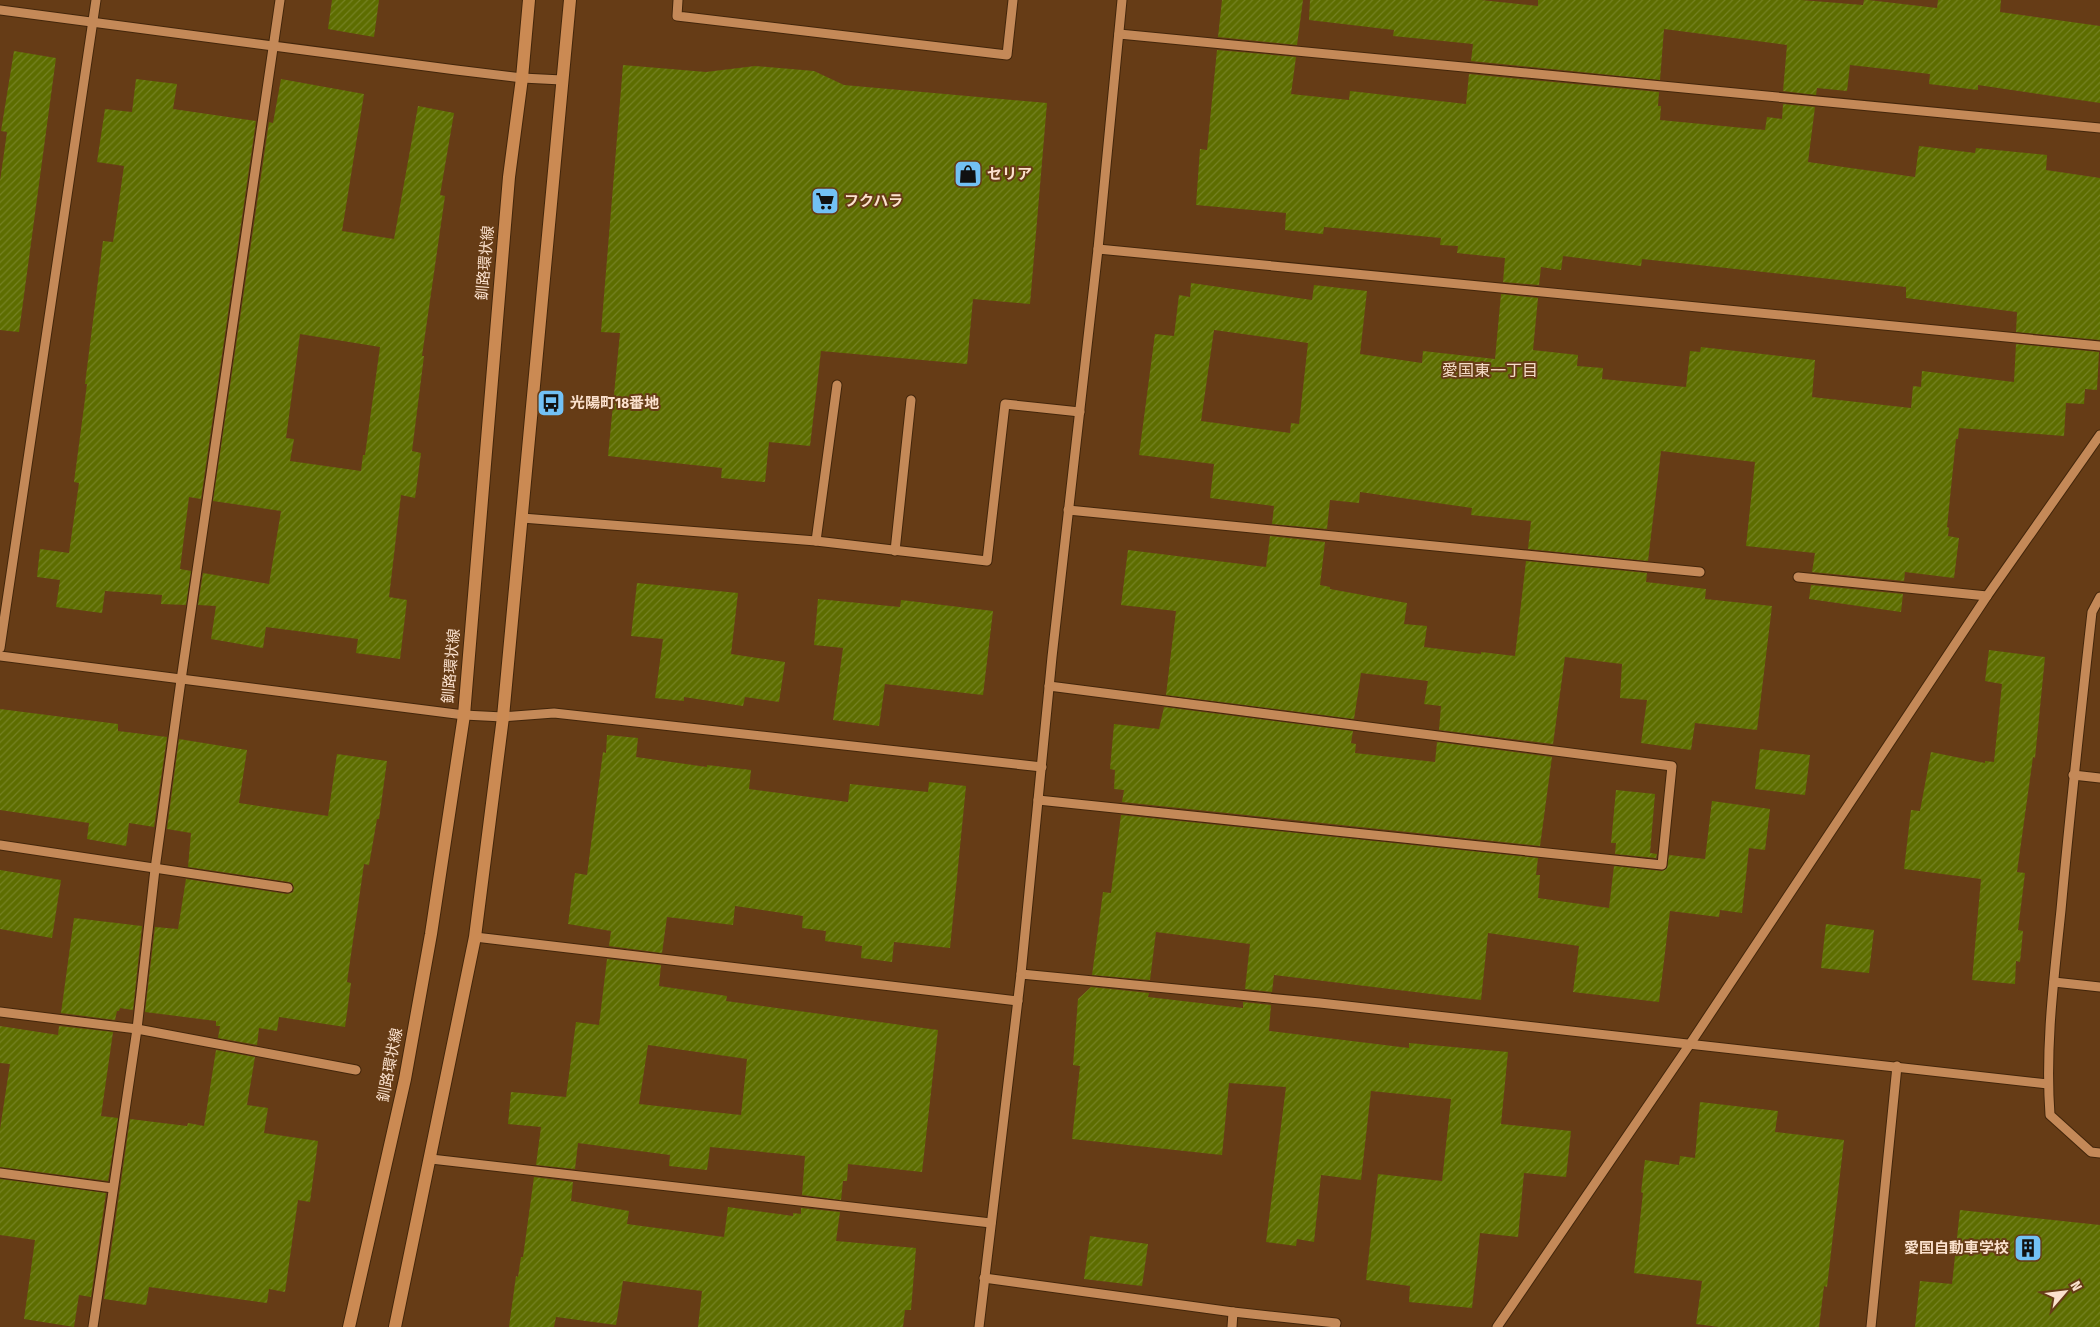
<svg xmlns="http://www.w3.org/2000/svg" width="2100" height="1327" viewBox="0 0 2100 1327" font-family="'Fira Sans Condensed','Noto Sans JP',sans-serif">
  <defs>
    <pattern id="building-hatch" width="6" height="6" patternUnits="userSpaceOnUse" patternTransform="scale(1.25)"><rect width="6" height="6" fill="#5d6d00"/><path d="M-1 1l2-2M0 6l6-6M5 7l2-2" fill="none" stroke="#758224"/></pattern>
  </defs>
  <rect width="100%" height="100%" fill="#663c16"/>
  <g fill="url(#building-hatch)" fill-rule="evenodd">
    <path d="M332 0H379L374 37 328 29Z"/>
    <path d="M1222 0H1303L1297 45 1218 37Z"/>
    <path d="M1310 0H1481L1538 6V0H1801L1863 5 1864 0H1868L1937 8 1938 0H2001L2000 12 2100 26V103L1978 85V90L1929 84 1930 74 1850 65 1847 91 1817 88 1816 95 1783 91 1787 45 1664 29 1660 80 1471 61 1473 44 1393 36 1394 30 1309 20Z"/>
    <path d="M1217 50 1296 57 1291 94 1349 100 1350 91 1466 104 1469 74 1659 92 1658 106H1661L1660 120 1765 130 1767 117 1782 119 1783 104 1815 107 1808 162 1915 177 1919 146 1975 153 1976 148 2047 155 2046 170 2100 178V340L2016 332 2017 312 1906 298V287L1642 259 1641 266 1563 256 1561 270 1541 267 1539 285 1503 282 1505 258 1457 253 1458 246 1440 245 1441 238 1324 227 1323 234 1285 230 1286 213 1196 205 1200 149 1207 150Z"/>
    <path d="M14 51 56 58 19 332 0 330V181L7 132 1 131Z"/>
    <path d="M623 65 706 72 755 66 814 71 844 85 1047 103 1030 304 973 299 967 364 821 351 810 446 769 442 765 482 721 478 722 468 608 456 620 333 601 332Z"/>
    <path d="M136 79 177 84 173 109 256 121 201 499 189 497 180 569 191 571 186 605 161 604 162 595 105 591 102 613 56 607 60 580 37 577 40 549 69 553 79 483 74 482 87 384H85L103 241 113 242 124 166 97 162 105 109 132 112Z"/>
    <path d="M281 79 364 94 342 231 394 239 418 106 454 113 440 195 445 196 422 356H424L412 451 421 453 415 498 401 495 389 597 407 600 400 659 356 653 358 639 266 627 263 648 211 639 216 606 198 605 203 573 269 584 281 511 213 501 269 122 273 123ZM300 334 380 347 365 455H363L361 471 290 461 294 439 286 438Z"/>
    <path d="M1191 283 1312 300 1314 285 1367 291 1360 354 1422 363 1423 351 1495 359 1501 294 1538 298 1533 350 1578 355 1577 366 1603 368 1602 379 1686 387 1690 351 1700 352 1701 347 1815 360 1812 397 1911 408 1913 386 1921 387 1922 371 2014 382 2016 344 2099 352 2097 390 2085 389 2084 404 2066 403 2064 436 1959 428 1958 439H1956L1947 527 1949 528 1948 536 1959 538 1954 578 1905 572 1904 581 1812 572 1815 553 1746 546 1755 462 1661 451 1648 561 1528 549 1531 521 1471 515 1472 508 1360 492 1359 503 1330 500 1327 529 1272 524 1274 506 1210 498 1214 464 1139 455 1155 334 1174 336 1179 295 1190 297ZM1214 330 1308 343 1299 424 1291 423 1290 433 1201 421Z"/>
    <path d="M1270 536 1325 542 1320 585 1330 587V589L1407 603 1404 624 1427 626 1424 647 1481 654V652L1515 656 1526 561 1647 573 1646 582 1706 589 1705 599 1772 606 1757 730 1695 723 1691 750 1641 743 1647 700 1620 698 1622 664 1565 657 1553 744 1439 730 1441 706 1424 704 1428 681 1361 673 1354 719 1166 695 1176 611 1121 605 1128 550 1266 567Z"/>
    <path d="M637 583 738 593 731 654 785 662 779 702 745 697 743 706 684 697V701L655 698 663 639 631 636Z"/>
    <path d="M1811 585 1903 594 1901 612 1809 599Z"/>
    <path d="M818 599 900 607 901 600 993 611 983 695 885 684 879 726 833 720 843 648 814 645Z"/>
    <path d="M1989 650 2045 657 2035 758 2033 757 2017 872 2025 873 2018 930 2023 931 2020 962 2016 961 2015 984 1972 980 1981 879 1904 869 1911 810 1920 811 1931 752 1985 763V761L1994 762 2002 684 1985 681Z"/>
    <path d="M1164 707 1353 731 1351 743 1356 744 1355 753 1435 762 1437 742 1552 757 1540 846 1122 802 1124 790 1114 789 1115 770 1110 769 1114 724 1159 729Z"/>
    <path d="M0 709 118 724V731L167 737 154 827 129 823 126 846 87 839 89 823 0 810Z"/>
    <path d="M607 735 638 738 636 757 707 767V765L751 770 749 789 848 802 850 784 928 792 929 782 966 786 950 948 894 942 892 962 861 958 862 946 825 941 826 931 802 928 803 916 735 906 733 925 667 917 662 953 609 946 611 931 568 924 575 873 587 875 603 752 606 753Z"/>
    <path d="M179 739 247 750 239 803 328 816 337 754 387 761 379 819H377L369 865 364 864 347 982 351 983 345 1027 279 1017 277 1031 259 1028 257 1045 218 1038 220 1026H216V1021L145 1012 155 927 178 929 186 879 287 894 293 892 294 888 292 883 289 882 188 867 191 833 167 829Z"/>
    <path d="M1760 749 1810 755 1805 795 1755 789Z"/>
    <path d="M1616 790 1655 794 1650 853 1657 854 1656 858 1615 854 1616 843H1611Z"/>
    <path d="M1712 801 1770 809 1765 850 1749 848 1742 913 1720 910 1719 917 1670 911 1659 1002 1573 992 1579 946 1488 933 1481 1000 1274 975 1272 992 1245 989 1250 944 1156 932 1150 980 1092 975 1103 892 1111 893 1121 815 1538 858 1536 875H1540L1538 898 1609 908 1614 866 1662 871 1667 868 1669 855 1705 859Z"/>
    <path d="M0 870 61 880 52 938 0 929Z"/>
    <path d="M74 918 142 926 133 1010 120 1008 119 1011H117L115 1020 61 1013Z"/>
    <path d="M1826 924 1874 930 1869 973 1821 968Z"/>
    <path d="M607 959 661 965 659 986 727 996 726 1001 938 1030 922 1172 848 1164 847 1181H843L841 1200 802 1195 805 1156 710 1147 707 1170 669 1166 670 1155 578 1143 575 1169 536 1165 541 1127 508 1124 511 1092 566 1097 576 1022 599 1025ZM648 1045 747 1059 741 1115 639 1104Z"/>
    <path d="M1091 987 1149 993 1148 997 1243 1008V1002L1271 1005 1269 1031 1409 1048V1043L1508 1052 1501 1124 1571 1131 1566 1177 1524 1173 1518 1237 1480 1233 1472 1308 1409 1302 1410 1286 1366 1280 1378 1174 1442 1181 1451 1099 1371 1091 1361 1180 1321 1175 1314 1242 1297 1239 1296 1246 1266 1242 1286 1087 1229 1083 1222 1155 1072 1139 1080 1066 1073 1065 1078 999Z"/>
    <path d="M0 1026 58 1035 59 1026 113 1032 101 1116 118 1118 108 1181 0 1167V1129L10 1064 0 1063Z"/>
    <path d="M216 1050 255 1057 247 1105 268 1108 264 1133 318 1141 310 1202 298 1200 285 1292 269 1289 267 1303 149 1287 146 1305 104 1299 130 1119 187 1126 188 1123 204 1126Z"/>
    <path d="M1700 1102 1778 1111 1775 1132 1844 1140 1827 1287 1824 1286 1819 1327H1719L1696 1324 1702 1281 1634 1273 1643 1193 1641 1192 1645 1160 1679 1165 1680 1156 1695 1158Z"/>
    <path d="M534 1177 573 1182 571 1201 629 1211 627 1224 724 1237 728 1207 793 1216V1213L801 1214V1208L840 1212 836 1241 916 1248 911 1310H905L903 1327H698L702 1291 623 1281 616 1325 556 1317 554 1327H509L516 1276 518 1277 521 1257H523Z"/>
    <path d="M0 1179 106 1193 91 1297 79 1295 74 1327 24 1319 35 1240 0 1235Z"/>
    <path d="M1960 1210 2100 1225V1327H1915L1920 1281 1952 1284Z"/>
    <path d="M1090 1236 1148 1244 1142 1286 1084 1279Z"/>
  </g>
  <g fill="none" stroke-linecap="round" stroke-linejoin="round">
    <defs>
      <g id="minor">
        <path d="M678 0 677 16 1007 55 1013 0"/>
        <path d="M0 10 456 70 522 78 562 80"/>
        <path d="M1119 34 2100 128"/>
        <path d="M1098 249 2100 346"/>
        <path d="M1068 510 1700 572"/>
        <path d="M522 518 816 541 987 561 1005 404 1080 412"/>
        <path d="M816 541 837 385"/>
        <path d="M895 551 911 400"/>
        <path d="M1798 577 1987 596"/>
        <path d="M2100 597 2092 612C2081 711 2070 811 2061 910 2054 978 2045 1047 2050 1115L2091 1152 2100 1153"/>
        <path d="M0 648 96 0"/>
        <path d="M0 656 464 715 503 717 554 713 1042 767"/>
        <path d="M2073 775 2100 778"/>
        <path d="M1038 800 1662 865 1672 766 1049 686"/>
        <path d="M0 845 288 888"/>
        <path d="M475 937 1018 1001"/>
        <path d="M1021 974 1320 1003 2048 1084"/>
        <path d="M2054 982 2100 987"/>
        <path d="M0 1012 137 1029 356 1070"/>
        <path d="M431 1159 991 1223"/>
        <path d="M0 1173 113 1188"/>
        <path d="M984 1278 1233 1312 1232 1327"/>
        <path d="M1233 1312 1336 1323 1335 1327"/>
        <path d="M93 1327 137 1029 155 869 181 680 280 0"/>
        <path d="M979 1327 1021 974 1052 657 1098 249 1122 0"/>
        <path d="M1497 1327 1690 1044 1987 596 2100 435"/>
        <path d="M1871 1327 1897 1066"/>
      </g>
      <g id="major">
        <path d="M349 1327 405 1079 431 934 464 715 509 177 522 78 529 0"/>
        <path d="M395 1327 475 937 503 717 570 0"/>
      </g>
    </defs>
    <use href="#minor" stroke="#43260b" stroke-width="11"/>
    <use href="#major" stroke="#43260b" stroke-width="14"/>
    <use href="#minor" stroke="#c48958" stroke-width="9"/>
    <use href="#major" stroke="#cb8a53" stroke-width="12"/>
  </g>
  <defs>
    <symbol id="shop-square" viewBox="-11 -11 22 22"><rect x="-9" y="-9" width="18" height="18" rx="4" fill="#72c1f5" stroke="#663c16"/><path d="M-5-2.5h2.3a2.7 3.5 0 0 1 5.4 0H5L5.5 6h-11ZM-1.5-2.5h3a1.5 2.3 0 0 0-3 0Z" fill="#111"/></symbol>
    <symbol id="supermarket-square" viewBox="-11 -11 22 22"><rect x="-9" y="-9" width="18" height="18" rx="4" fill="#72c1f5" stroke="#663c16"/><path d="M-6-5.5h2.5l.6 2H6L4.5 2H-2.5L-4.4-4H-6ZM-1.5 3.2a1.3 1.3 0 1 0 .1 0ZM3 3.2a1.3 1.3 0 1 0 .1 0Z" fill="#111"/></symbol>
    <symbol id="bus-square" viewBox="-11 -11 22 22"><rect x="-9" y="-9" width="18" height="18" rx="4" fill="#72c1f5" stroke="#663c16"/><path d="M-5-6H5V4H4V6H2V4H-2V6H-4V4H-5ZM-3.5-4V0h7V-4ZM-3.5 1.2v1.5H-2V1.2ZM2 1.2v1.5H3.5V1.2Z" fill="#111"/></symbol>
    <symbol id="building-square" viewBox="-11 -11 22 22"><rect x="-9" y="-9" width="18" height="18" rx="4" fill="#72c1f5" stroke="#663c16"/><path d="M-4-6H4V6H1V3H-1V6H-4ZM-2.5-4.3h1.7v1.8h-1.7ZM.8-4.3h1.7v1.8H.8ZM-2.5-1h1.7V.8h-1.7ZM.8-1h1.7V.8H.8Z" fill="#111"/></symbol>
  </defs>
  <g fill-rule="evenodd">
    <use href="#shop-square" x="952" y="158" width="32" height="32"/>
    <use href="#supermarket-square" x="809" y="185" width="32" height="32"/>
    <use href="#bus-square" x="535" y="387" width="32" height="32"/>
    <use href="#building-square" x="2012" y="1232" width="32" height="32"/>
  </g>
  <g text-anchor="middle" stroke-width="4" stroke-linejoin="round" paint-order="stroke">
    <g font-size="15" font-weight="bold" fill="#fbe1cd" stroke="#663c16" text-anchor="start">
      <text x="987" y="179">セリア</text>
      <text x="844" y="206">フクハラ</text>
      <text x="570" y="408">光陽町18番地</text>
      <text x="2009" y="1253" text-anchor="end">愛国自動車学校</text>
    </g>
    <g font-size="15" fill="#fbe1cd" stroke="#663c16">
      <text transform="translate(485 263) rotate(-85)" y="5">釧路環状線</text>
      <text transform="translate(451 666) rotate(-85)" y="5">釧路環状線</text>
      <text transform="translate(390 1065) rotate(-79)" y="5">釧路環状線</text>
    </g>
    <g font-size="16" fill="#f6dcc8" stroke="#663c16">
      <text x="1490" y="376">愛国東一丁目</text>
    </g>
  </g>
  <g transform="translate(2065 1292) rotate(62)" stroke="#663c16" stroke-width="4" paint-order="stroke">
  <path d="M0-4L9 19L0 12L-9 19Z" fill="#fbe1cd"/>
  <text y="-8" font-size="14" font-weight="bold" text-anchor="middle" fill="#fbe1cd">N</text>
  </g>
</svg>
